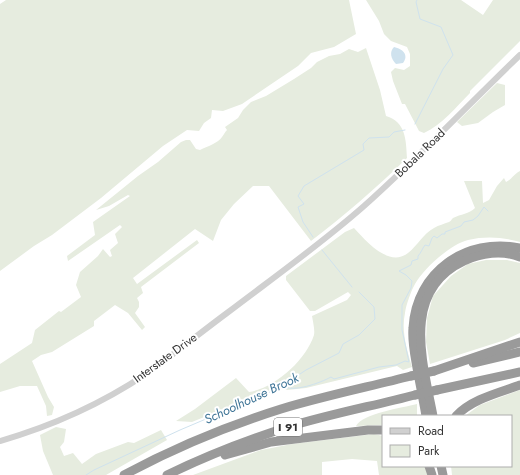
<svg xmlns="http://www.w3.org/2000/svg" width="520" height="475" viewBox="0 0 520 475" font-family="Jost,sans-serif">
  <rect width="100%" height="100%" fill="#fff"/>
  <g fill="#e6ecdf">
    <path d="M6 0H349L356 34 334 47 311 53 298 66 242 104 223 111 212 110 211 118 204 123 199 131 187 130 163 146 101 198 52 235 34 246 0 271V4Z"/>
    <path d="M366 0H461L483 15 493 0H520V41L470 91V93C456 107 442 125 424 133L419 131 405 104H402L393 81 391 72 395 68 404 70 410 66V54L407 47 391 41 384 34 379 21Z"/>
    <path d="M366 48 380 90 386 116C406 122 406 140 407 158 375 189 345 215 311 241L269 186H253L234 204 221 220 213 241 195 229 133 278 137 284 197 240 199 243 141 287 143 293 137 298 139 302V307L135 313 145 327 142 330 128 313 115 305 94 321V326L52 352 41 355 32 361 48 397 54 407 52 415 47 416 46 406 37 386H20L0 392V364L32 343 35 330 59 311 61 312 81 297 76 285 80 272 98 256 103 249 110 257 112 256 110 250 118 243 115 234 122 227 120 225 68 261 67 256 95 235 93 222 130 196 128 195 109 206 96 210 138 176 158 162 181 142 186 140H190L196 149 200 150C206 147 218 143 222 137 224 134 225 132 227 130L225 127 238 118 243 110 251 102 266 96 294 79 311 68 317 62 329 56 340 54 349 49 358 52Z"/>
    <path d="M497 83 505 85V105L493 112 478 123 462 126 457 122Z"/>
    <path d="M520 171V242C503 237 485 236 468 240 451 244 424 268 415 284 411 291 406 305 405 313 401 331 407 350 412 367L403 370 397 366 306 388 287 390 280 386 192 422 176 421 195 409 236 378 249 392C275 388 306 360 314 335 315 330 313 322 312 316L347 300 351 295 348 292 315 311H310L286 280V276L345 232 354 228C366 241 389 268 408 253 418 245 423 234 434 228 439 225 444 224 449 222 451 221 451 220 453 218 461 214 469 214 475 208L464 181H482L483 203 489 200 497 186 504 178 506 182C512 179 514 174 520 171Z"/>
    <path d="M486 260H507L520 263V333L505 340 430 364 426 342 427 318 433 296 451 276 468 264Z"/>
    <path d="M520 390V475H452L451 466H511V416H465L480 405Z"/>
    <path d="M417 404V416H383V425L356 426C363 413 402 408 417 404Z"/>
    <path d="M56 427 66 429 64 442 60 447 64 456 73 453 82 464 96 454 128 442 134 443 161 430 167 440 106 475H53L43 451 40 435Z"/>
    <path d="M374 434 383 436V466H425L429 475H379L377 461 352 459 322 462V475H193L261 450 292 444Z"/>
  </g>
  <path fill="#cfe2ee" d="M394 47C403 49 409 55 403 63L396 64C391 59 389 52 394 47Z"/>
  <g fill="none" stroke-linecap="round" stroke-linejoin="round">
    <g stroke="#cfe2ee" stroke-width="1">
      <path d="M415 124 443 69 453 55 441 27 420 19 416 2 417 0"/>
      <path d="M313 237 303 222 298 207 304 204 298 196 304 186 364 150 363 144 369 138 389 137 394 132 405 130"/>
      <path d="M322 250 352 287"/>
      <path d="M282 386C293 393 320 383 331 377L334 379 379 367 396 365 405 361 409 362 402 330V305L411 288 412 281 406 275 399 271 411 265 412 261 418 259V256C421 253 422 249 425 245L429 246 432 238 434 236 437 238 442 234H445V232L461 226 464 222 473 220 478 216 484 207 488 211"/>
      <path d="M86 475 94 470 180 430 279 388 306 370 339 353 343 344 359 335 375 319 374 307 359 292"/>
    </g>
    <path stroke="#d0d0d0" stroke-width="6" d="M0 441C52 426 101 404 146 374 173 355 200 333 227 313 273 278 321 244 364 206 418 158 468 105 520 55"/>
    <g stroke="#9a9a9a" stroke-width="9">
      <path d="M473 363 520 352"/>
      <path d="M434 371 520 342"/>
      <path d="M437 390 520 372"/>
      <path d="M426 416C423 398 419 380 416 362 414 351 412 339 413 328 416 272 466 237 520 248"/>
      <path d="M433 416C423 363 400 291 464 261 481 253 502 250 520 257"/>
      <path d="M456 416C472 399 498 393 520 385"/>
      <path d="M225 455 271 442 368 430H383"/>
      <path d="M429 466 432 475"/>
      <path d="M441 466 443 475"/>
      <path d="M124 475C174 448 227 426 281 409 324 396 368 387 411 376"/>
      <path d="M167 475C206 456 247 440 288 427 330 414 373 406 415 395"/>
    </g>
    <g stroke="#9a9a9a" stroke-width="9">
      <path d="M411 376 434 371"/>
      <path d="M415 395 437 390"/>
    </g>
  </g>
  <g text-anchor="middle" stroke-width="4" stroke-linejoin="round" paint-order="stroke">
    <rect fill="#fff" stroke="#707070" stroke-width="1" x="274" y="418" width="28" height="18" rx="3"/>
    <g font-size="11" font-weight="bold" fill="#333">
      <text x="288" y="431">I 91</text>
    </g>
    <g font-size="12" fill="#333" stroke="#fff">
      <text transform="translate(420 153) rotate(-44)" y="4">Bobala Road</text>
      <text transform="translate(165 358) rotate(-36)" y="4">Interstate Drive</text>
    </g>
    <g font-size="13" font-style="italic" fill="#3f7597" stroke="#fff">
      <text transform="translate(251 398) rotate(-25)" y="5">Schoolhouse Brook</text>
    </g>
  </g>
  <rect x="382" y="415" width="130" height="52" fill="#ffffff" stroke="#adadad"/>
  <rect x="390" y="428" width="20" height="6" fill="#d0d0d0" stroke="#adadad"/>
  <text x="418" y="435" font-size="12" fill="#333333">Road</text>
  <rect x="390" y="445" width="20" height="12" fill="#e6ecdf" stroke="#adadad"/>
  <text x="418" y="455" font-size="12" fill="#333333">Park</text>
</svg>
